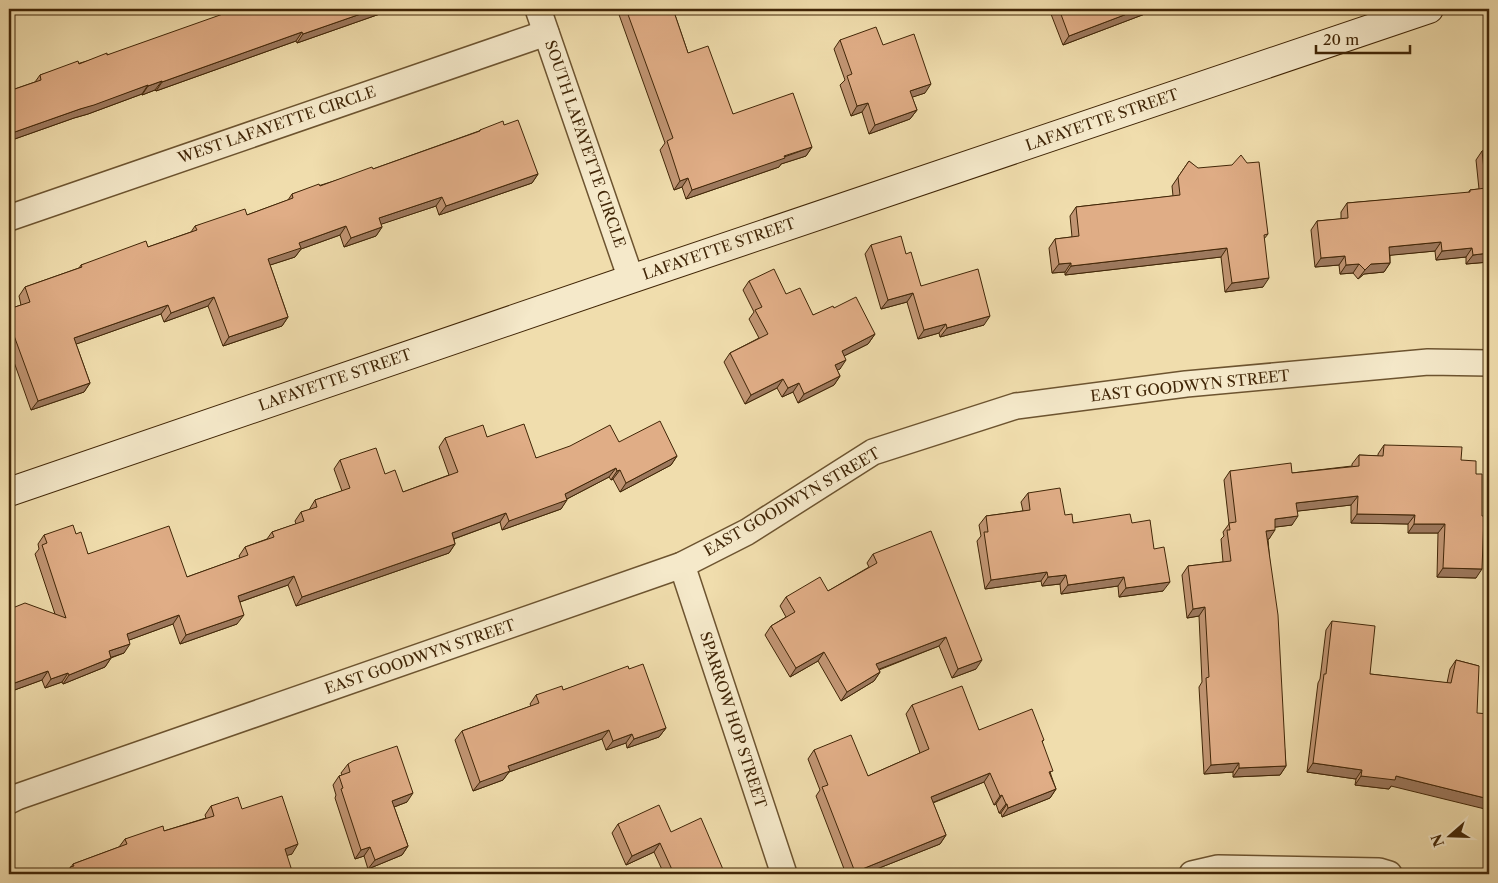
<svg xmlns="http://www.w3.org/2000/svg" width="1498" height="883" viewBox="0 0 1498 883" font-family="'Libre Caslon Text',serif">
  <rect width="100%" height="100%" fill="#f0ddad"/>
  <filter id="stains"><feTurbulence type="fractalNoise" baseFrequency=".004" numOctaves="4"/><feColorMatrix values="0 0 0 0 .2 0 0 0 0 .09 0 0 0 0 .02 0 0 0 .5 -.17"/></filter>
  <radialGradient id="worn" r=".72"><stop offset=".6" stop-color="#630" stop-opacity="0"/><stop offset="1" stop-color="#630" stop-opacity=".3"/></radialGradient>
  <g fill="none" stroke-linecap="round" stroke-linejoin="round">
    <defs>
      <g id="street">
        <path d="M538 9 631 279"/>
        <path d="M9 218 546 33"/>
        <path d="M682 565 784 874"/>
        <path d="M9 801 17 797 682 565 747 532 873 452 1016 406 1186 384 1428 362 1489 363"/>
        <path d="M1192 874 1218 868 1379 871 1389 874"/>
      </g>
      <path id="secondary" d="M9 492 631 279 1429 9"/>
    </defs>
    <use href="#street" stroke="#6d5430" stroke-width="28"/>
    <use href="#secondary" stroke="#412607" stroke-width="30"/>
    <use href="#street" stroke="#f5e9ca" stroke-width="25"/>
    <use href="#secondary" stroke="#f5e9ca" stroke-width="28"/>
  </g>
  <g fill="#c19573" stroke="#412607">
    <path d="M394 9 297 43 296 41 156 91 155 90 142 95V94L88 114 74 118 9 141V91L35 82 40 75 107 55Z"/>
    <path d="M617 9H673L688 53 733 114 812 147 806 156 781 164 779 167 686 199 682 187 674 190 660 150 665 143Z"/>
    <path d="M1049 9H1158L1063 45Z"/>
    <path d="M840 40 883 45 925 93 912 97 917 110 910 119 869 134 862 112 851 116 840 85 845 80 834 49Z"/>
    <path d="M504 125 538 174 532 183 439 215 436 206 381 224 382 227 376 236 344 247 340 235 301 249 295 257 270 265 288 317 282 326 223 346 208 306 164 322 161 314 76 344 90 383 84 392 31 410 9 348V309L21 305 19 296 25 287 79 268 81 265 148 247 191 232 195 226 247 215 288 200 292 194 373 169 479 131 480 130Z"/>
    <path d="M1489 150V262L1466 264V257L1436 260 1435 251 1390 255V263L1384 272 1364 274 1358 279 1353 273 1340 274 1339 265 1315 267 1311 230 1317 221 1341 219V212L1347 203 1468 193 1470 190 1479 189 1476 160 1482 151Z"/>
    <path d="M1189 161 1268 234 1264 239 1263 287 1225 292 1221 257 1065 275V272L1052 273 1049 248 1055 239 1072 237 1070 216 1076 207 1173 196 1172 186Z"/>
    <path d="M871 245 906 254 921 286 984 325 940 337 939 333 918 339 907 302 881 309 865 254Z"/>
    <path d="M749 281 786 294 813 315 834 308 875 334 868 344 844 356 840 369 837 370 840 376 834 385 798 403 793 392 782 397 777 388 745 404 724 362 730 353 759 338 749 319 754 312 743 290Z"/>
    <path d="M487 437 536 458 619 442 677 456 671 465 620 492 613 479 611 480 609 477 567 499 561 509 502 530 500 522 454 539 455 544 449 553 296 606 288 585 240 602 237 624 180 644 173 624 129 640 124 653 111 658 105 667 63 684 62 682 45 688 42 680 9 692V611L10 609 55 614 35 554 39 549 38 544 44 535 76 534 88 554 187 577 240 558 239 556 245 547 267 539 272 532 296 524 295 521 301 512 309 510 315 500 342 491 334 469 340 460 385 474 403 492 449 475 439 447 445 438Z"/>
    <path d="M1384 445 1461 460 1476 474V578L1437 577 1438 533H1408V524L1351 523V505L1297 511 1292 525 1275 527 1269 539H1268L1286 766 1280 775 1233 777V772L1204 774 1199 687 1202 682 1199 616 1187 618 1182 575 1188 566 1223 562 1221 539 1224 536 1223 532 1229 524 1224 480 1230 471 1292 473 1352 466V464L1359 455 1378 456V454Z"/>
    <path d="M1028 493 1065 515 1073 523H1132L1154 549 1163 591 1119 597 1118 586 1061 594 1060 584 1042 586 1041 581 985 589 977 541 981 536 979 525 986 516 1023 511 1021 502Z"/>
    <path d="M873 554 976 669 952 678 939 646 879 670 880 672 874 681 841 701 818 661 790 677 765 635 771 626 786 617 780 606 786 597 828 591 869 567 867 563Z"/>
    <path d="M1332 621 1370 674 1447 683 1450 669 1456 660 1479 666 1389 789 1355 785 1356 779 1307 772 1318 683 1320 679 1326 630Z"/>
    <path d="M629 669 666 728 659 737 627 748 626 743 606 750 602 739 509 772 503 780 473 791 455 740 462 731 531 706 530 704 536 695 563 690Z"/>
    <path d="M912 705 979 730 1044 740 1042 742 1051 775 1056 789 1050 798 1002 817 1001 813H999L996 804 994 805 984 782 933 803 946 835 940 844 864 874H846L816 796 820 790 808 759 814 750 868 776 920 753 906 714Z"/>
    <path d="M348 764 407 802 394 807 408 846 402 855 368 869 364 856 355 859 335 798 336 795 333 785 339 776 342 775 341 773Z"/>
    <path d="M211 806 242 809 292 854 68 872 73 864 119 847 125 839 164 831 206 818 205 815Z"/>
    <path d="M618 824 671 832 725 874H664L654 852 626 865 612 833Z"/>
  </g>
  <g fill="#9d795e" stroke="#412607">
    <path d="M375 9H394L297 43 303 34Z"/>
    <path d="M1140 9H1158L1063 45 1069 36Z"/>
    <path d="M302 32 296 41 156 91 162 82Z"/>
    <path d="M162 81 155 90 142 95 148 86Z"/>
    <path d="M931 84 925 93 904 100 910 91Z"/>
    <path d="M148 85 142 94 88 114 74 118 9 141V134Z"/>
    <path d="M868 103 862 112 851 116 857 106Z"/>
    <path d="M917 110 910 119 869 134 875 125Z"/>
    <path d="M812 147 806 156 781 164 779 167 686 199 692 190Z"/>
    <path d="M538 174 532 183 439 215 446 206Z"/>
    <path d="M688 178 682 187 674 190 680 181Z"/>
    <path d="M442 197 436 206 373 227 379 218Z"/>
    <path d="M346 226 340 235 301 249 295 257 261 268 268 259 299 243Z"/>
    <path d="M382 227 376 236 344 247 351 238Z"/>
    <path d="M1441 242 1435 251 1383 256 1389 247Z"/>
    <path d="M1227 248 1221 257 1065 275 1071 266Z"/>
    <path d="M1472 248 1466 257 1436 260 1442 251Z"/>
    <path d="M1489 253V262L1466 264 1473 255Z"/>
    <path d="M1345 256 1339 265 1315 267 1321 258Z"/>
    <path d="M1071 263 1065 272 1052 273 1059 264Z"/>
    <path d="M1390 263 1384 272 1364 274 1358 279 1365 270 1371 264Z"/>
    <path d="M1359 264 1353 273 1340 274 1346 265Z"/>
    <path d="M1269 278 1263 287 1225 292 1232 283Z"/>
    <path d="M913 293 907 302 881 309 888 300Z"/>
    <path d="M214 297 208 306 164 322 171 313Z"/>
    <path d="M168 305 161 314 68 347 74 338Z"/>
    <path d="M990 316 984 325 940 337 947 328Z"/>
    <path d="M288 317 282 326 223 346 229 337Z"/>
    <path d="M946 324 939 333 918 339 924 330Z"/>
    <path d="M875 334 868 344 836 360 842 351Z"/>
    <path d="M846 360 840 369 829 374 835 365Z"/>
    <path d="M840 376 834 385 798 403 804 394Z"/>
    <path d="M783 379 777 388 745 404 751 395Z"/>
    <path d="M90 383 84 392 31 410 38 401Z"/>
    <path d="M799 383 793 392 782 397 788 388Z"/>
    <path d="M677 456 671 465 620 492 626 483Z"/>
    <path d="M616 468 609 477 561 502 567 500 561 509 502 530 509 521 565 494Z"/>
    <path d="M620 470 613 479 611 480 617 471Z"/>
    <path d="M1358 496 1351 505 1290 512 1296 503Z"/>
    <path d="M506 513 500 522 445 542 452 533Z"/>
    <path d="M1357 514 1415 515 1408 524 1351 523Z"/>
    <path d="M1298 516 1292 525 1268 528 1275 519Z"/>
    <path d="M1414 524H1445L1438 533H1408Z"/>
    <path d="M1275 530 1269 539 1260 540 1266 531Z"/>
    <path d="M455 544 449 553 296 606 302 597Z"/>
    <path d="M1443 568 1482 569 1476 578 1437 577Z"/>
    <path d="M1047 572 1041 581 985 589 991 580Z"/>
    <path d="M1066 575 1060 584 1042 586 1048 577Z"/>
    <path d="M294 576 288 585 231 605 238 596Z"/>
    <path d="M1124 577 1118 586 1061 594 1068 585Z"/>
    <path d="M1170 582 1163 591 1119 597 1126 588Z"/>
    <path d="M1205 607 1199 616 1187 618 1193 609Z"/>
    <path d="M179 615 173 624 121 643 127 634Z"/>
    <path d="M244 615 237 624 180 644 186 635Z"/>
    <path d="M946 637 939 646 869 673 876 664Z"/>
    <path d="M130 644 124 653 103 660 109 651Z"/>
    <path d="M824 652 818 661 790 677 796 668Z"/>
    <path d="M111 658 105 667 63 684 69 675Z"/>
    <path d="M982 660 976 669 952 678 958 669Z"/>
    <path d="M48 671 42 680 9 692V685Z"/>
    <path d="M880 672 874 681 841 701 847 692Z"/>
    <path d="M68 673 62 682 45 688 51 679Z"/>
    <path d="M666 728 659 737 627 748 634 739Z"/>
    <path d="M609 730 602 739 509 772 503 780 473 791 480 782 508 766Z"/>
    <path d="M632 734 626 743 606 750 613 741Z"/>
    <path d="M1239 763 1233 772 1204 774 1211 765Z"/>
    <path d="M1313 763 1362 770 1356 779 1307 772Z"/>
    <path d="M1286 766 1280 775 1233 777 1239 768Z"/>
    <path d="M990 773 984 782 924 806 931 797Z"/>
    <path d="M1361 776H1396L1489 799V810L1391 786 1389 789 1355 785Z"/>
    <path d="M1056 789 1050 798 1002 817 1008 808Z"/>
    <path d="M413 793 407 802 386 810 392 801Z"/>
    <path d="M1002 795 996 804 994 805 1000 796Z"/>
    <path d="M1006 804H1007L1001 813H999Z"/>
    <path d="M946 835 940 844 864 874H853L855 872Z"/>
    <path d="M660 843 654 852 626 865 632 856Z"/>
    <path d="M298 844 292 854 279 858 285 849Z"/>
    <path d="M408 846 402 855 368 869 375 860Z"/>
    <path d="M370 847 364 856 355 859 361 850Z"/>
  </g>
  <g fill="#e0ad86" stroke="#412607">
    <path d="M237 9H375L303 34 302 32 162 82V81L148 86V85L94 105 80 109 9 134V91L41 80 40 75 78 61 79 64 107 53V55Z"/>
    <path d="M626 9H673L688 53 708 46 733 114 793 93 812 147 784 156 785 158 692 190 688 178 680 181 667 141 673 138Z"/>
    <path d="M1059 9H1140L1069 36Z"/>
    <path d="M876 27 883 45 914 34 931 84 910 91 917 110 875 125 868 103 857 106 847 76 852 74 840 40Z"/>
    <path d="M518 120 538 174 446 206 442 197 379 218 382 227 351 238 346 226 299 243 301 248 268 259 288 317 229 337 214 297 171 313 168 305 74 338 90 383 38 401 9 322V309L30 302 25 287 82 267 81 265 146 241 148 247 197 230 195 226 245 209 247 215 293 198 292 194 319 184 320 186 372 167 373 169 480 131V130L503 121 504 125Z"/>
    <path d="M1489 150V253L1473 255 1472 248 1442 251 1441 242 1389 247 1390 263 1371 264 1365 270 1359 264 1346 265 1345 256 1321 258 1317 221 1348 218 1347 203 1470 192V190L1486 188 1482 151Z"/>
    <path d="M1241 155 1247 163 1259 162 1268 234 1264 235 1269 278 1232 283 1227 248 1071 266V263L1059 264 1055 239 1079 236 1076 207 1180 195 1178 177 1189 161 1198 168 1232 165Z"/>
    <path d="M901 236 906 254 911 252 921 286 978 269 990 316 947 328 946 324 924 330 913 293 888 300 871 245Z"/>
    <path d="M774 269 786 294 800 288 813 315 833 306 834 308 856 297 875 334 842 351 846 360 835 365 840 376 804 394 799 383 788 388 783 379 751 395 730 353 768 334 755 310 762 307 749 281Z"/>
    <path d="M660 421 677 456 626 483 620 470 617 471 616 468 565 494 567 500 509 521 506 513 452 533 455 544 302 597 294 576 238 596 244 615 186 635 179 615 127 634 130 644 109 651 111 658 69 675 68 673 51 679 48 671 9 685V612L10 609 25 603 66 618 42 545 47 543 44 535 73 525 76 534 81 532 88 554 169 526 187 577 248 555 245 547 274 537 272 532 304 521 301 512 317 507 315 500 350 488 340 460 376 448 385 474 395 470 403 492 458 472 445 438 483 425 487 437 524 424 536 458 570 446 610 425 619 442Z"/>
    <path d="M1384 445 1462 447 1461 460 1476 461V474H1482V516H1484L1482 569 1443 568 1445 524H1414L1415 515 1357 514 1358 496 1296 503 1298 516 1275 519V530L1266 531 1278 615 1286 766 1239 768V763L1211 765 1206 678 1209 677 1205 607 1193 609 1188 566 1231 561 1227 530H1230L1229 523 1236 522 1230 471 1291 463 1292 473 1359 466V455L1383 456Z"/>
    <path d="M1060 488 1065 515 1072 514 1073 523 1130 514 1132 523 1150 520 1154 549 1164 547 1170 582 1126 588 1124 577 1068 585 1066 575 1048 577 1047 572 991 580 984 532H988L986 516 1030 510 1028 493Z"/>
    <path d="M931 531 982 660 958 669 946 637 876 664 880 672 847 692 824 652 796 668 771 626 795 612 786 597 820 577 828 591 877 563 873 554Z"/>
    <path d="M1332 621 1375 626 1370 674 1451 683 1456 660 1479 666 1477 713 1489 714V799L1396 776 1395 780 1361 776 1362 770 1313 763 1324 674H1326Z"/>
    <path d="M643 664 666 728 634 739 632 734 613 741 609 730 508 766 510 771 480 782 462 731 539 703 536 695 562 686 563 690 628 666 629 669Z"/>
    <path d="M962 686 979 730 1032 709 1044 740 1042 741 1053 771 1049 772 1056 789 1008 808 1007 804H1006L1002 795 1000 796 990 773 931 797 946 835 855 872 822 787 828 785 814 750 851 735 868 776 929 749 912 705Z"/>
    <path d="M397 746 413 793 392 801 408 846 375 860 370 847 361 850 341 789 343 788 339 776 350 772 348 764 353 761Z"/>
    <path d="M282 796 298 844 285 849 293 874H60L71 870 70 867 74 866 73 864 127 844 125 839 163 826 164 831 214 816 211 806 238 797 242 809Z"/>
    <path d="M659 805 671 832 701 818 725 874H674L660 843 632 856 618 824Z"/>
  </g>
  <g text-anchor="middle" stroke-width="4" stroke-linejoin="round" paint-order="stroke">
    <g font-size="15" fill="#412607" stroke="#f5e9ca">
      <text transform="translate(1102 120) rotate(-19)" y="5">LAFAYETTE STREET</text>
      <text transform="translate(277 125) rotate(-19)" y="5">WEST LAFAYETTE CIRCLE</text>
      <text transform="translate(585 144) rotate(71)" y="5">SOUTH LAFAYETTE CIRCLE</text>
      <text transform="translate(719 249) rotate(-19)" y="5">LAFAYETTE STREET</text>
      <text transform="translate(335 380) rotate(-19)" y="5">LAFAYETTE STREET</text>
      <text transform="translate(1190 386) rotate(-6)" y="5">EAST GOODWYN STREET</text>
      <text transform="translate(792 502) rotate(-30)" y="5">EAST GOODWYN STREET</text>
      <text transform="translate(420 657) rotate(-19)" y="5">EAST GOODWYN STREET</text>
      <text transform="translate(733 720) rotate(72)" y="5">SPARROW HOP STREET</text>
    </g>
  </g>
  <rect width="1498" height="883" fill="none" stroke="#f0ddad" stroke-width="30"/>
  <rect x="10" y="10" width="1478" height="863" fill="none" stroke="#412607" stroke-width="2.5"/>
  <rect x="15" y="15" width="1468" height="853" fill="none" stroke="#412607"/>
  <g transform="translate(1450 836) rotate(250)" stroke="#f5e9ca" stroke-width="4" paint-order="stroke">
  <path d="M0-4L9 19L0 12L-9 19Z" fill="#412607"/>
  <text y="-8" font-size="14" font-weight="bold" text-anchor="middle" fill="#412607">N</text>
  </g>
  <path d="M1316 45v8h94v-8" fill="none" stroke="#412607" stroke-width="2.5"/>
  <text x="1323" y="45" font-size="15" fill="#412607" stroke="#f5e9ca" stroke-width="4" paint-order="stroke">20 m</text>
  <rect width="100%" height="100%" filter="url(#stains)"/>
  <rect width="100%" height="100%" fill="url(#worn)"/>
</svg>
